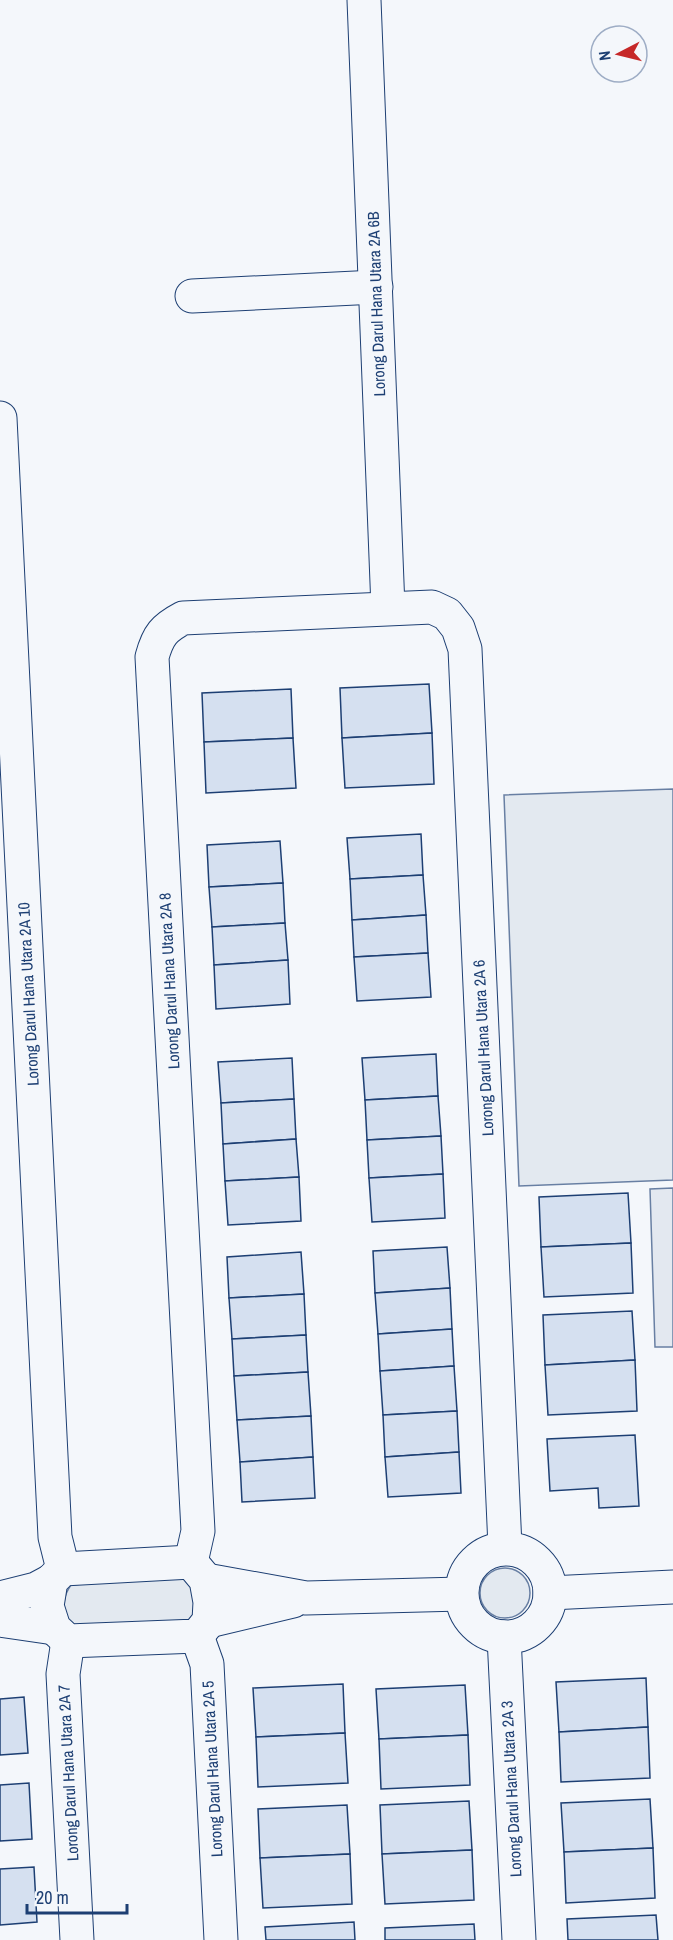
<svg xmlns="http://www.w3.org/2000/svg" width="673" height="1940" viewBox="0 0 673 1940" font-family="'Archivo Narrow',sans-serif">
  <rect width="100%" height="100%" fill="#f4f7fb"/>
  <g fill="#e3e9f0" stroke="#687fa3" stroke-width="1.5">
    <path d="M673 789V1180L519 1186 504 795Z"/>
    <circle cx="505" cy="1593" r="25"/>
    <path d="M180 1575 190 1581 198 1603 191 1621 83 1632 65 1619C63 1605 63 1596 71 1585Z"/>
  </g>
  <path fill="#e3e8f0" stroke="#687fa3" stroke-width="1.5" d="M673 1188V1347H655L650 1189Z"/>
  <g fill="#d5e0f0" stroke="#1d3f73" stroke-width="1.5">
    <path d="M429 684 432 733 342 738 340 688Z"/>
    <path d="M291 689 293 738 204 742 202 693Z"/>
    <path d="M432 733 434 784 345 788 342 738Z"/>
    <path d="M293 738 296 788 206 793 204 742Z"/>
    <path d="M421 834 423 875 350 879 347 838Z"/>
    <path d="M280 841 283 883 209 887 207 845Z"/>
    <path d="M423 875 426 915 352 920 350 879Z"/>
    <path d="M283 883 285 923 212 927 209 887Z"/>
    <path d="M426 915 428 953 354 957 352 920Z"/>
    <path d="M285 923 288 960 214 965 212 927Z"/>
    <path d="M428 953 431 997 357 1001 354 957Z"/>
    <path d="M288 960 290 1004 216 1009 214 965Z"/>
    <path d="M436 1054 438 1096 365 1100 362 1058Z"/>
    <path d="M292 1058 294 1099 221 1103 218 1062Z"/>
    <path d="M438 1096 441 1136 367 1140 365 1100Z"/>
    <path d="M294 1099 296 1139 223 1144 221 1103Z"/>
    <path d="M441 1136 443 1174 369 1178 367 1140Z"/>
    <path d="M296 1139 299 1177 225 1181 223 1144Z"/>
    <path d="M443 1174 445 1218 372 1222 369 1178Z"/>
    <path d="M299 1177 301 1221 228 1225 225 1181Z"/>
    <path d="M628 1193 631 1243 541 1247 539 1197Z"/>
    <path d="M631 1243 633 1293 544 1297 541 1247Z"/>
    <path d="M447 1247 450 1288 375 1293 373 1251Z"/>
    <path d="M301 1252 304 1294 229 1298 227 1257Z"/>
    <path d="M450 1288 452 1329 378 1334 375 1293Z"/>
    <path d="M304 1294 306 1335 232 1339 229 1298Z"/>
    <path d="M632 1311 635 1360 545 1365 543 1315Z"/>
    <path d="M452 1329 454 1366 380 1371 378 1334Z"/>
    <path d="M306 1335 308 1372 234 1376 232 1339Z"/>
    <path d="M635 1360 637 1411 548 1415 545 1365Z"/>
    <path d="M454 1366 457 1411 383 1415 380 1371Z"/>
    <path d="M308 1372 311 1416 237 1420 234 1376Z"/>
    <path d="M457 1411 459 1452 385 1457 383 1415Z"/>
    <path d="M311 1416 313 1457 240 1462 237 1420Z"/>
    <path d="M635 1435 639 1506 599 1508 598 1488 550 1491 547 1439Z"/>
    <path d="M459 1452 461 1493 388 1497 385 1457Z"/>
    <path d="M313 1457 315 1498 242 1502 240 1462Z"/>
    <path d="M646 1678 648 1727 559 1732 556 1682Z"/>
    <path d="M343 1684 345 1733 256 1737 253 1688Z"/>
    <path d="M465 1685 468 1735 379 1739 376 1689Z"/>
    <path d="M24 1697 28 1753 0 1755V1699Z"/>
    <path d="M648 1727 650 1778 561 1782 559 1732Z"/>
    <path d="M345 1733 348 1783 258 1787 256 1737Z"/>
    <path d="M468 1735 470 1785 381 1789 379 1739Z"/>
    <path d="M29 1783 32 1839 0 1841V1785Z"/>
    <path d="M650 1799 653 1848 564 1852 561 1803Z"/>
    <path d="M469 1801 472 1850 382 1854 380 1805Z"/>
    <path d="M347 1805 350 1854 260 1858 258 1809Z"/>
    <path d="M653 1848 655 1898 566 1903 564 1852Z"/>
    <path d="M472 1850 474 1900 385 1904 382 1854Z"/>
    <path d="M350 1854 352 1904 263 1908 260 1858Z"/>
    <path d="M34 1867 37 1922 0 1925V1869Z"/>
    <path d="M656 1915 658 1940H568L567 1919Z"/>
    <path d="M354 1922 355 1940H266L265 1927Z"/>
    <path d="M474 1924 475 1940H385V1928Z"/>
  </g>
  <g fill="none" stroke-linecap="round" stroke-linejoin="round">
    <defs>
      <g id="minor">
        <path d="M364 0 388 608"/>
        <path d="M192 296 376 287"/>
        <path d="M0 418 55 1537 63 1569"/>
        <circle cx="506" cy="1593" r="44"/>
        <path d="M191 1562 198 1531 152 657C158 635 164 628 183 618L432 607 447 614 458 628 465 649 505 1547"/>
        <path d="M191 1562 206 1580 210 1602 209 1621 197 1636 68 1641 54 1628 47 1606 51 1581 63 1569Z"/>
        <path d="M206 1580 306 1598 461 1594"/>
        <path d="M550 1593 673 1587"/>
        <path d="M0 1598 36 1589 51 1581"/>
        <path d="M0 1620 54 1628"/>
        <path d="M209 1621 293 1601"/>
        <path d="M197 1636 207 1664 221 1940"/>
        <path d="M504 1637 519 1940"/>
        <path d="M68 1641 63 1674 77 1940"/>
      </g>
    </defs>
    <use href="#minor" stroke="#1d3f73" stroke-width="35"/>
    <use href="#minor" stroke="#f4f7fb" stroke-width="33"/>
  </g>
  <g text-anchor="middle" stroke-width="4.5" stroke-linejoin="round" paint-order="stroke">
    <g font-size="16" fill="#1d3f73" stroke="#f4f7fb">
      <text transform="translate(376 304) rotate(-92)" y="6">Lorong Darul Hana Utara 2A 6B</text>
      <text transform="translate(169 981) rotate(-93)" y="6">Lorong Darul Hana Utara 2A 8</text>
      <text transform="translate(28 994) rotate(-93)" y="6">Lorong Darul Hana Utara 2A 10</text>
      <text transform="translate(483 1048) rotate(-93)" y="6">Lorong Darul Hana Utara 2A 6</text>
      <text transform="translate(212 1769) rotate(-93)" y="6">Lorong Darul Hana Utara 2A 5</text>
      <text transform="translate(68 1773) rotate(-93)" y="6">Lorong Darul Hana Utara 2A 7</text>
      <text transform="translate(511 1789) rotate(-93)" y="6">Lorong Darul Hana Utara 2A 3</text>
    </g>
  </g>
  <g transform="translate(619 54) rotate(263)"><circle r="28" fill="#f4f7fb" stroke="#9eadc5" stroke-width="1.5"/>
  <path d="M0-4.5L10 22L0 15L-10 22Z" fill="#c62828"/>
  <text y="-9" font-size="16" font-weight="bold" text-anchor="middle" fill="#1d3f73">N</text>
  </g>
  <path d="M27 1904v9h100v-9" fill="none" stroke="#1d3f73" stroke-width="3"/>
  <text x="36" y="1904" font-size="18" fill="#1d3f73" stroke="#f4f7fb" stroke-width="4.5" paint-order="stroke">20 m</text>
</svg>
